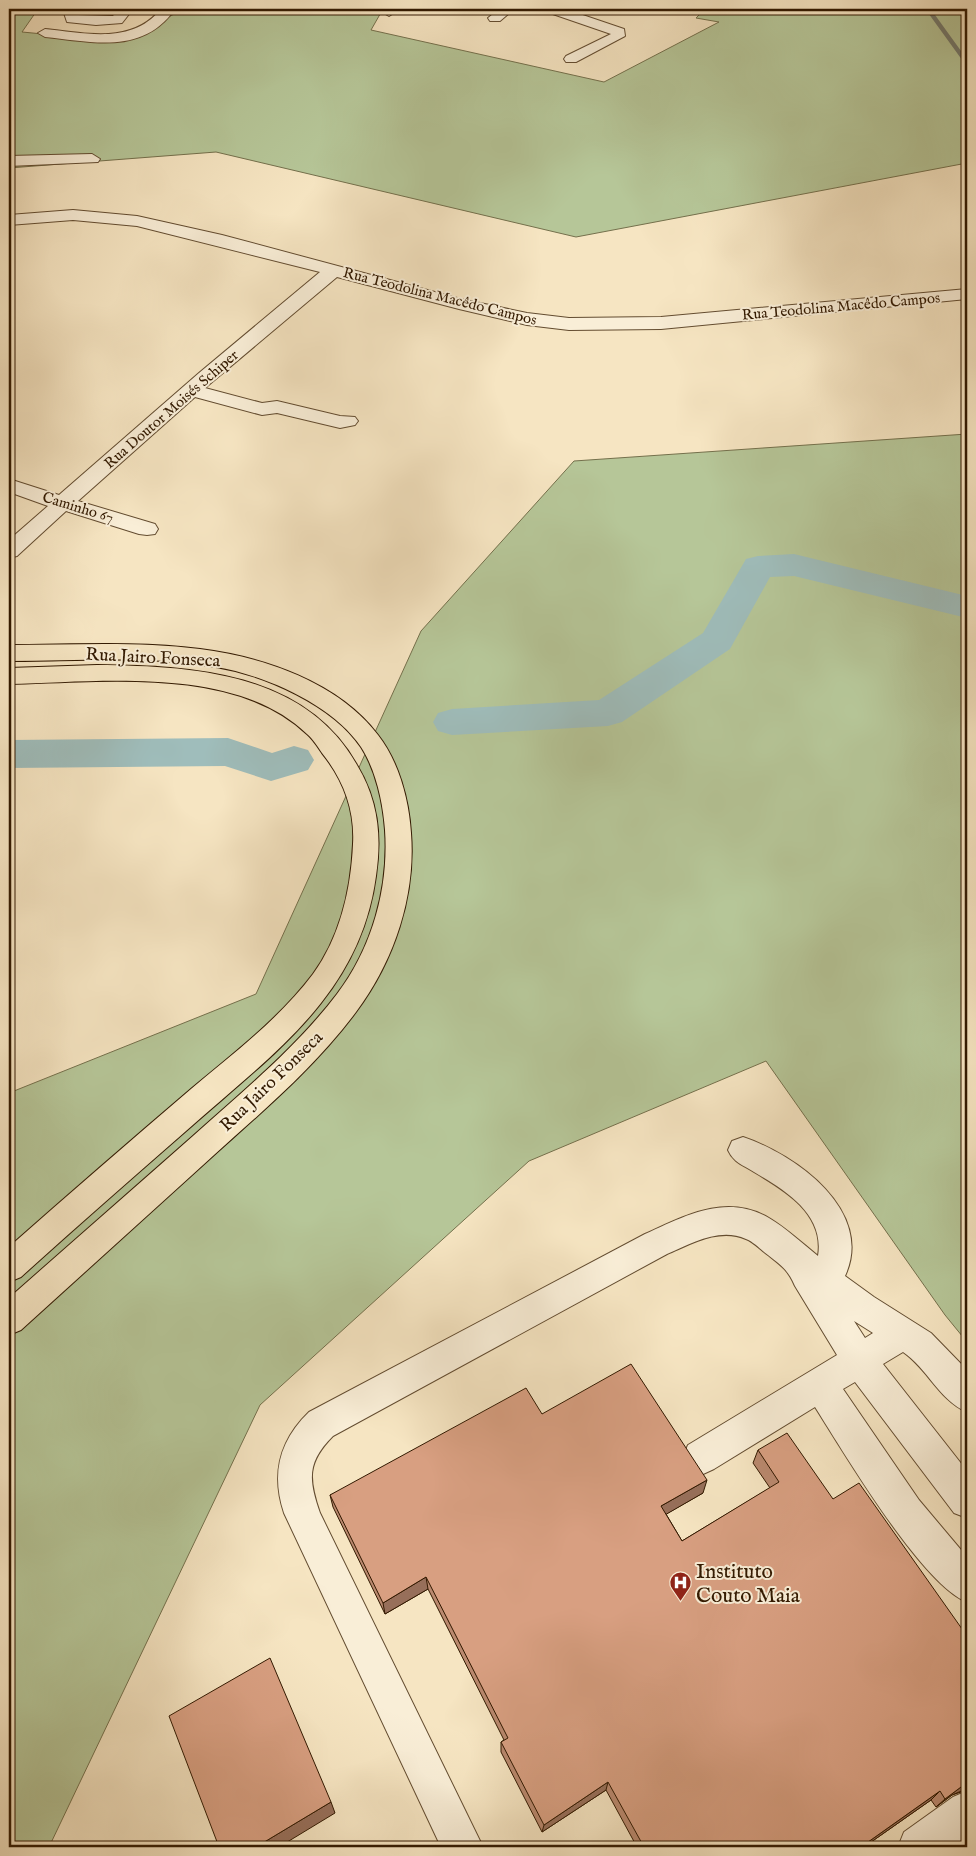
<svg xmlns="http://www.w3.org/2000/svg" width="976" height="1856" viewBox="0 0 976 1856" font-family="'IM FELL English',serif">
  <rect width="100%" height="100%" fill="#f6e5c2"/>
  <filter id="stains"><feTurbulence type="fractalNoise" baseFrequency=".004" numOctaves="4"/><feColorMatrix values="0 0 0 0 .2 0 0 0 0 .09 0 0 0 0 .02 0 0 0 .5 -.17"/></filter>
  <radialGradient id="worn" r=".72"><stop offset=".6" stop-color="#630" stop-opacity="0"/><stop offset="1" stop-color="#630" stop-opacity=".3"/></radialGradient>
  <g fill="#b6c698" stroke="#74704c">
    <path d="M9 9H38L22 32 117 41 185 9H383L371 30 604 82 719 22 696 18 705 9H967V163L576 237 216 152 9 168Z"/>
    <path d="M967 434V1342L945 1315 766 1061 529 1161 260 1405 49 1847H9V1093L256 994 421 631 574 461Z"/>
  </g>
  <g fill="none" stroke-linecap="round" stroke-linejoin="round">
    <path stroke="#737b70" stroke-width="4.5" d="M928 9 967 63"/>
    <g fill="#9fbdbb" fill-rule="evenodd">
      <path d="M794 554 967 596V618L794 576 770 577 730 649 622 722 608 726 452 735 438 731 433 722 438 713 452 709 599 700 703 633 746 559 758 556Z"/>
      <path d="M228 738 272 753 294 746 308 750 314 760 308 770 271 781 225 766 9 768V740Z"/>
    </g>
    <defs>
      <g id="minor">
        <path d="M67 9H81L78 15 113 16 119 9H133L122 23 96 25 67 22 64 13Z"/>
        <path d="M161 9H175C143 55 93 42 45 37L38 33 45 29C86 33 132 45 161 9Z"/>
        <path d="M385 9H400L389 16 382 12Z"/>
        <path d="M499 9H514L500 21H490L488 18Z"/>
        <path d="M545 9H565L624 29 625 36 576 62H566L564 59 566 56 611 34 547 12Z"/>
        <path d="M92 154 100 159 98 162 9 166V156Z"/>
        <path d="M73 210 137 216 222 235 461 299 527 313 569 318 661 317 967 289V299L661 329 569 330 527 325 459 309 337 277 205 388 262 403 277 401 340 416 355 417 358 421 355 425 340 428 277 413 262 415 195 397 78 501 155 524 158 529 155 534 147 535 139 534 66 511 17 556 9 558V540L48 506 9 492V479L59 495 199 373 320 272 137 226 73 220 9 225V215Z"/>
        <path d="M743 1137C796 1155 875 1211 845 1276L874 1297 931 1333 967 1370V1412C940 1401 927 1368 903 1352L883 1364 967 1471V1518L954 1513 855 1382 843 1389 919 1500 967 1557V1602C922 1585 843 1451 815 1407L714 1469 701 1475 688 1469 683 1457 688 1445 837 1355 795 1286C788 1270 782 1266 768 1255 761 1250 754 1242 746 1239 719 1227 691 1244 667 1254L333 1436C307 1462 308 1479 320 1513L483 1847H441L284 1513C271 1474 279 1441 309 1412L645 1234C685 1216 726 1193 769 1218 786 1228 802 1243 818 1256 825 1214 785 1190 754 1172 743 1165 733 1162 728 1150L732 1141ZM854 1321 873 1333 865 1338Z"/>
        <path d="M967 1791V1836L953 1847H898L904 1832 953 1797Z"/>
      </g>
      <g id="major">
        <path d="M9 645C72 645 137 641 200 649 263 657 338 682 378 735 399 762 409 800 411 833 416 896 394 961 356 1012 316 1066 264 1110 214 1155 150 1213 85 1272 21 1330L9 1335V1298C70 1244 132 1190 193 1136 243 1091 296 1048 337 994 372 948 389 888 385 830 383 803 376 770 361 747 333 705 265 675 216 667 148 655 77 661 9 661Z"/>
        <path d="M97 665C192 666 305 672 357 765 378 800 382 835 376 876 360 996 270 1056 186 1131 131 1179 75 1228 21 1277L9 1282V1247C69 1194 130 1141 191 1089 234 1053 279 1019 313 974 340 937 351 889 353 844 355 810 343 779 322 753 318 747 313 739 307 734 236 665 100 682 9 684V668Z"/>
      </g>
    </defs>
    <use href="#minor" stroke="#634c30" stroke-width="2"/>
    <use href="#major" stroke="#321900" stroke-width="2"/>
    <use href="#minor" fill="#f9eed7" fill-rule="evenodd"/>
    <use href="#major" fill="#f6e5c2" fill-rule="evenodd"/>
  </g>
  <path fill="#ba896f" stroke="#321900" d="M542 1414 703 1493 666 1514 682 1541 770 1488 753 1463 758 1450 833 1499 967 1636V1790L952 1795 936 1807 931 1800 864 1847H637L606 1790 542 1832 501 1752V1742L504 1740 428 1589 385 1614 333 1507 330 1495Z"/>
  <g fill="#976f5a" stroke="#321900">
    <path d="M707 1480 703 1493 658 1519 661 1506Z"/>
    <path d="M426 1577 428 1589 385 1614 383 1603Z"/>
    <path d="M608 1782 606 1790 542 1832 544 1825Z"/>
    <path d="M967 1784V1788L966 1789 952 1795 936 1807 945 1799 961 1787Z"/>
    <path d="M940 1791 931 1800 864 1847H861Z"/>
    <path d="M331 1802 335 1813 279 1847H256Z"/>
  </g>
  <g fill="#d89f81" stroke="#321900">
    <path d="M631 1364 707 1480 661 1506 682 1541 779 1482 758 1450 787 1433 833 1499 859 1483 967 1636V1759L966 1760 967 1762V1784L961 1787 945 1799 940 1791 861 1847H644L608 1782 544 1825 501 1742 508 1738 426 1577 383 1603 330 1495 526 1388 542 1414Z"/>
    <path d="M270 1658 331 1802 256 1847H219L169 1716Z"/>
  </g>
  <defs>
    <symbol id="hospital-pin" viewBox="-11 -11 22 30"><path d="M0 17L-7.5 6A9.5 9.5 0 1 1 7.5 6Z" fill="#8f2418" stroke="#f9eed7"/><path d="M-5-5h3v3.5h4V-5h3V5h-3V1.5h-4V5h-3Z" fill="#fff"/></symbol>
  </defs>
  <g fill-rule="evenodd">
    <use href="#hospital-pin" x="668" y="1570" width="25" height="34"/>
  </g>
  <g text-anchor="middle" stroke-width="4" stroke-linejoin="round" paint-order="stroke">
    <g font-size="15" fill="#321900" stroke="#f9eed7">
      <text transform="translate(440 296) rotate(14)" y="5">Rua Teodolina Macêdo Campos</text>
      <text transform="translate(841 306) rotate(-5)" y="5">Rua Teodolina Macêdo Campos</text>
      <text transform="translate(171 409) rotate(-41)" y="5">Rua Doutor Moisés Schiper</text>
      <text transform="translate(78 507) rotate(17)" y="5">Caminho 67</text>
    </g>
    <g font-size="18" fill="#321900" stroke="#f9eed7">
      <text transform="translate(153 657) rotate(3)" y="6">Rua Jairo Fonseca</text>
      <text transform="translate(271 1081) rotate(-44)" y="6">Rua Jairo Fonseca</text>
    </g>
    <g font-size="21" fill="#321900" stroke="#f9eed7" text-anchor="start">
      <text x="696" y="1578">Instituto<tspan x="696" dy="24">Couto Maia</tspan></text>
    </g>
  </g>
  <rect width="976" height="1856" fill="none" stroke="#f6e5c2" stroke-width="30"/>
  <rect x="10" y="10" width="956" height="1836" fill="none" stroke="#321900" stroke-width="2.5"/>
  <rect x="15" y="15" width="946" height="1826" fill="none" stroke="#321900"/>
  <rect width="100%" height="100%" filter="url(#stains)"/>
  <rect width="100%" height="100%" fill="url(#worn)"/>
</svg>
